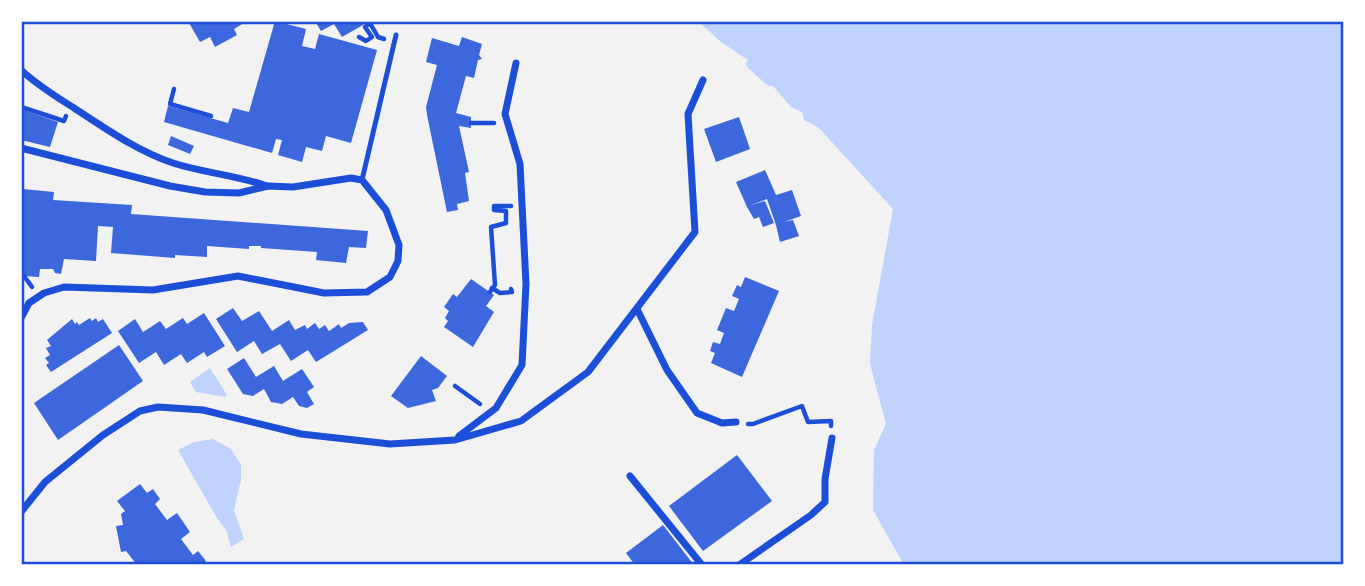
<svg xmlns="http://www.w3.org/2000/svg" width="1365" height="586" viewBox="0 0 1365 586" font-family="'IBM Plex Serif',serif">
  <rect width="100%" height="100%" fill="#f2f2f2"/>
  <g fill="#bfd3fe">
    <path d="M698 21H1344V565H904L873 510 874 450 886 424 870 364 872 325 893 209 819 128 804 120 802 112 791 107 773 86 767 85 748 68 746 64 748 60 721 42Z"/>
    <path d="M210 368 227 395 225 397 196 392 190 382Z"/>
    <path d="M213 439 231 449 241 465V480L234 510 244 539 231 547 226 530 217 518 178 450 194 442Z"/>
  </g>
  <g fill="#3d67dc">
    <path d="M188 21H247L234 29 237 35 215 47 210 37 200 42Z"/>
    <path d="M275 21 306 29 302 46 315 49 319 34 377 50 351 143 326 136 322 151 306 147 302 162 278 155 282 140 276 139 272 153 164 122 168 106 228 123 233 108 249 112Z"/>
    <path d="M315 21H370L342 37 334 24 321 31Z"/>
    <path d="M462 37 482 44 479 55 482 59 478 60 474 78 466 76 456 113 471 117V128L459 126 469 172 465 173 469 201 457 204 458 210 447 212 427 115 426 107 437 65 426 62 432 38 459 46Z"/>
    <path d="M23 110 58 122 50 147 21 140V117Z"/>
    <path d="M739 117 750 149 716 162 704 129Z"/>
    <path d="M171 136 194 146 190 154 168 145Z"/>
    <path d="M765 170 776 195 792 190 801 216 784 222 793 220 799 236 780 242 776 225 767 199 751 205 765 201 774 223 763 227 759 217 754 219 747 207 736 182Z"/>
    <path d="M21 181H24L23 189 54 192 53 200 132 205 131 214 368 231 366 248 349 247 346 263 316 260 317 252 261 248V246H249V249L207 246V257L175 255V258L111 253 113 227 98 226 96 261 64 259 61 274 55 273 53 269H40L39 277 24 276 23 286H21Z"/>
    <path d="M745 277 779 291 742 377 711 363 715 353 710 351 713 342 720 344 724 333 717 330 726 308 734 311 739 299 732 296 737 285 741 287Z"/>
    <path d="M471 279 494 295 486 306 494 312 473 347 444 327 448 321 445 318 449 311 444 307 453 294 457 297Z"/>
    <path d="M233 308 242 321 259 311 272 331 289 320 295 330 305 325 307 329 315 323 319 329 325 325 329 331 339 324 341 328 349 323 363 322 368 330 316 362 308 350 291 361 280 344 262 354 254 341 237 352 216 319Z"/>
    <path d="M204 313 225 346 207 357 204 352 187 363 181 354 164 365 156 352 139 363 118 331 135 319 143 332 160 321 166 329 183 318 187 324Z"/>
    <path d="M90 318 92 321 96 318 98 322 103 319 112 333 51 372 46 365 49 363 45 358 50 355 46 348 51 346 47 340 72 319 75 324 77 322 79 325Z"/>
    <path d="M119 345 143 381 58 440 34 403Z"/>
    <path d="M421 356 447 376 438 388 432 390 436 401 408 408 391 396Z"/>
    <path d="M244 358 256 377 274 366 283 381 302 369 314 387 307 392 314 404 307 408 299 406 293 397 282 404 271 402 264 389 253 396 243 394 227 369Z"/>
    <path d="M737 455 772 501 703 551 669 506Z"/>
    <path d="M140 484 147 493 153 489 160 499 155 504 167 520 177 513 190 532 181 539 193 555 198 551 206 561 201 565H137L126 551 121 552 116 526 123 525 121 514 125 511 117 501Z"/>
    <path d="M663 525 694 565H635L626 553Z"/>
  </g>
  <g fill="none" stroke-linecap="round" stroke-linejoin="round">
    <g stroke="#1d4ed8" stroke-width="4.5">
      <path d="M359 37 366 41 372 37 365 27 370 23 378 37 384 39"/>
      <path d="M174 89 170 104 211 116"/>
      <path d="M21 107 64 121 66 116"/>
      <path d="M471 123H494"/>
      <path d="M24 276 32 287"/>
      <path d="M492 288 500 293 512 292 511 289"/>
      <path d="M490 292 495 285 491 227 506 223V211L494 210V206H511"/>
      <path d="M455 386 480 404"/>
      <path d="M748 424H753L802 406 808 422 831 421V426"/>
    </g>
    <path stroke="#1d4ed8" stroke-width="5" d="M362 180 396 35"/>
    <g stroke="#1d4ed8" stroke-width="7">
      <path d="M21 70C37 85 55 96 74 108 105 128 137 151 173 163 204 173 236 175 267 186"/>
      <path d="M21 148 170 186 205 192 239 193 268 186 293 187 351 178 362 180 386 210 399 245 398 261 390 277 367 292 324 293 238 276 153 290 64 287 44 293 29 303 21 318"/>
      <path d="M637 309 667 370 697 413 722 423 736 422"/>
      <path d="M459 436 496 408 522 365 526 284 520 164 505 114 516 63"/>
      <path d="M630 476 702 565"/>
      <path d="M21 512 45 482 103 435 140 411 158 407 203 410 301 434 390 444 455 440 521 421 588 372 695 232 688 114 703 80"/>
      <path d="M739 565 811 515 825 502V479L832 438"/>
    </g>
  </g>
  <rect width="1365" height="586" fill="none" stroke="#ffffff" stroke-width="46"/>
  <rect x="23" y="23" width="1319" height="540" fill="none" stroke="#1d4ed8" stroke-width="2.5"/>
</svg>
